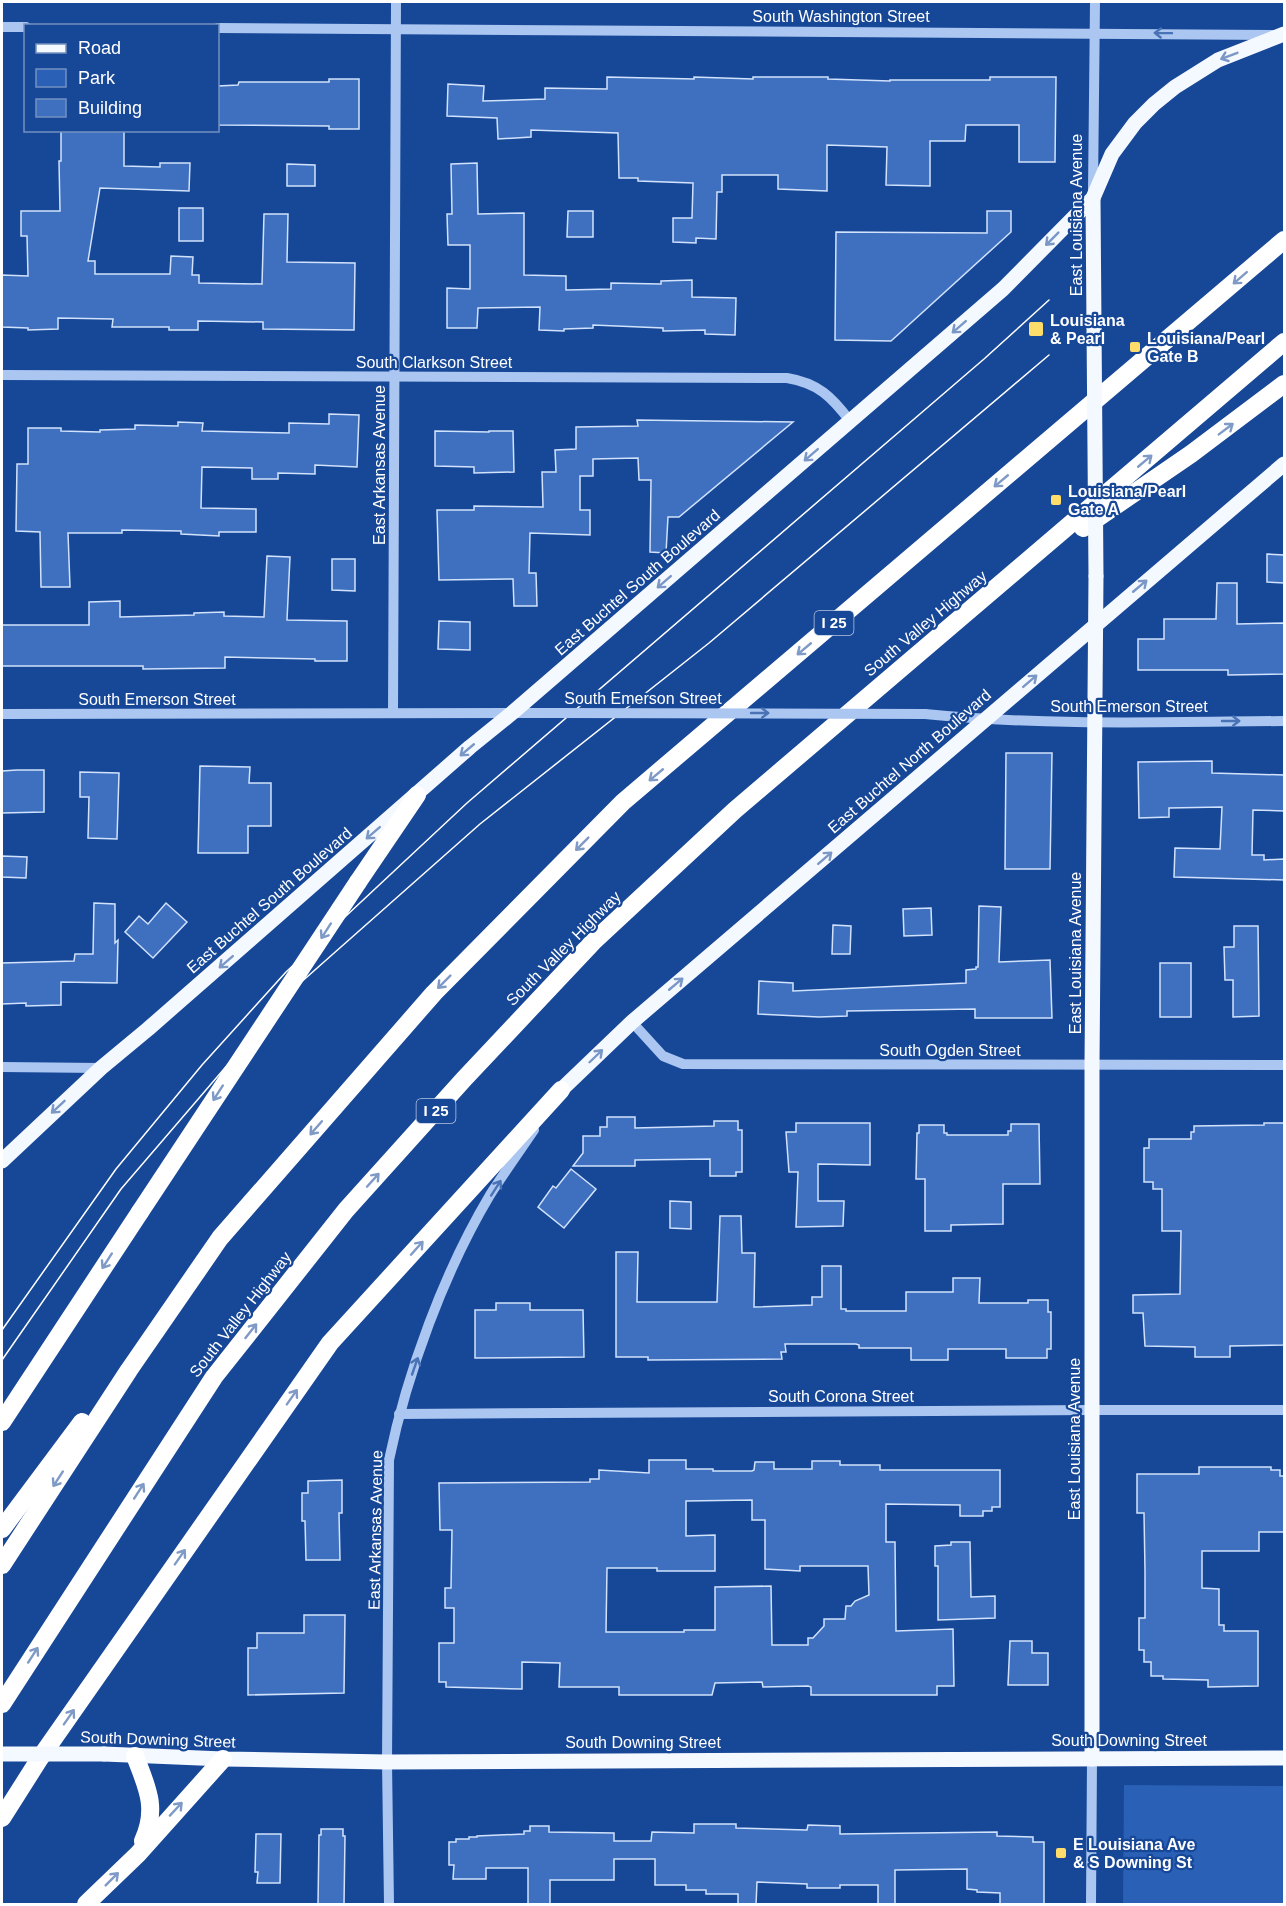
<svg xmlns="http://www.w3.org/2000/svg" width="1286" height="1906" viewBox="0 0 1286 1906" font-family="Arial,sans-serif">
  <rect width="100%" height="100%" fill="#174797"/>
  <path fill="#2a60b6" d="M1124 1785 1284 1786V1904H1123Z"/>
  <g fill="#3f70bf" stroke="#d1e2fc" stroke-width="1.5" fill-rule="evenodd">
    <path d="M607 77 694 79V77L753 79V77H828V79L890 81V80H990V77H1056L1055 162H1019V125H966L965 141H930V186L886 185 887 147 827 145V191L778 189V175H722V192H717L716 239 696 238V243L673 242V218H692L693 183 638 181V178H619L618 133 531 130V137L498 139 497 118 447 116 448 84 484 86 483 101 545 99V88L607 89Z"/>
    <path d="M329 79H359V129H329V126L218 125V86L238 85 239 82H329Z"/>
    <path d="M61 130H124V166L160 167V163H190L189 191 100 188 88 261H95V274H170L171 256 193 257 192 275H199V283L262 284 264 214H288L287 262 355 263 354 330 263 329V322L198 321V330H169V327H112L113 319 58 318V329L28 330V328L2 327V275L28 276 27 236H21V211H60L59 161H61Z"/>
    <path d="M477 163 478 214 524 213V275L566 276V290L611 289V283L661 284V281L692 280V297L736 298 735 335 705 334V330L663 331V328L593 325V328L564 329V331L539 330 540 307 478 308 477 328H447V288L470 289V245H448L447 214H452L451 164Z"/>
    <path d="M287 164 315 165V186H287Z"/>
    <rect x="179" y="208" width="24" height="33"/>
    <path d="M568 211H593V237H567Z"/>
    <path d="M987 211H1011V232L891 341 835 340 836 232 987 233Z"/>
    <path d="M329 414 359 415 357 467 315 465V474L278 473V479H252V468L202 467 201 508 256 509V532H219V536L181 534V531L122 530V533H68L70 587H41L40 532 16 531 17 464H28V428H61V431L100 432V430L135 429V425L178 426V422L203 423 202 431 289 433V423L329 424Z"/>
    <path d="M637 420 793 422 679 517H668L666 553 650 552 651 480H639L638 458 593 459V476H580V510H590V535L530 533 529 573H536L537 606H514L513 579 439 580 437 510H474V506L543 507 542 472H556L555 450 576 449V427L638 426Z"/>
    <path d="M435 431 489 432V431H513L514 472 474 473V467L435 466Z"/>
    <path d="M1267 554 1284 555V583L1267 582Z"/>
    <path d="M267 556 290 557 287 620 347 621V661H315V659L225 657V668L143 669V666H2V625H89V602L120 601V617L194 615V613L224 612V616L264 617Z"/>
    <path d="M332 559H355V591L332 590Z"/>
    <path d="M1217 583H1237V624L1284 623V674L1228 675V670H1138V639H1164V619H1216Z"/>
    <path d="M439 621 470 622V650L438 649Z"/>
    <path d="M1006 753H1052L1050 869H1005Z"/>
    <path d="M1212 761V773L1284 775V811L1253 810 1252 855H1264V860L1284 859V880L1174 877 1175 848 1220 849 1222 807 1169 808V817L1139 818 1138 762Z"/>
    <path d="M200 766 250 767 249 783H271V826H248V853H198Z"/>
    <path d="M17 770H44V812L2 813V771Z"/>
    <path d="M80 772 119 773 117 839 88 838 89 797H80Z"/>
    <path d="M2 856 27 857 26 878 2 877Z"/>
    <path d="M94 903 115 904V943L118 940 117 983 61 982V1005L26 1006V1003L2 1004V963L74 961 75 954H93Z"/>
    <path d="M166 903 187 922 153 958 125 932 139 916 148 924Z"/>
    <path d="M979 906 1001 907 999 962 1050 960 1052 1018H975V1009L847 1011V1016L819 1017 758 1014 759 981 793 983V991L966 983V970L976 969V967H978Z"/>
    <path d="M931 908 932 935 904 936 903 909Z"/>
    <path d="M833 925 851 926 850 954H832Z"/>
    <path d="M1234 926H1258L1259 1016 1233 1017V980H1225L1224 947H1234Z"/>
    <rect x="1160" y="963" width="31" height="54"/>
    <path d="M607 1117H635V1128L714 1126V1121H738V1130H742V1172H736V1176H710V1159L635 1160V1166H573L583 1153V1136H600V1127H607Z"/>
    <path d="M796 1123H870V1165L818 1164V1201H844L843 1226 796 1227 798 1172H789L786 1132H796Z"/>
    <path d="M1264 1123H1284V1345L1230 1346V1357H1195V1347L1145 1346 1143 1313H1133V1295L1180 1294 1181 1231H1162V1189H1153V1182H1144V1148H1149V1139H1191V1132H1194V1126L1264 1125Z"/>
    <path d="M1011 1124H1039L1040 1184H1003V1224L951 1225V1231H925V1179H916L917 1133H919V1125H944V1133H947V1135H1008V1131H1011Z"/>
    <path d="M571 1169 596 1189 564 1228 538 1207 553 1186 556 1188Z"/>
    <path d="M670 1201 691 1202V1229L670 1228Z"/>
    <path d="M720 1216H741L742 1253H755L754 1307 812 1305V1297H822V1266H841V1309H846V1311H906V1292H953V1278H980L979 1303H1028V1300H1048V1312H1051V1349H1047V1358H1006V1349H948V1360H911V1348H859V1345L856 1344H785L786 1352H781L782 1359 648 1360V1357H616V1252H638L637 1302H717Z"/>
    <path d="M496 1303H530V1310H583L584 1357 475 1358V1310H496Z"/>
    <path d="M649 1460H686V1469H713V1471H752L754 1470 755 1462H774V1469H812V1461H840V1465H880V1470H1000V1507H992V1511H983V1516H960V1505L886 1504V1542H895L896 1631 953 1629 954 1686H937V1695H811V1687L808 1686 763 1687 762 1682 715 1683 712 1695H619V1687H559L560 1663 522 1662V1689L446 1687V1682H439V1643H454V1608H445V1588H451L452 1530H440L439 1483 590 1482V1479H599V1470L649 1473ZM752 1500V1520H765V1569L800 1571V1566H868L869 1595 855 1601 851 1606H846L845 1619H824V1626L813 1638H808V1645H772L771 1586 715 1587V1630H684V1632H606L607 1568H657V1571H715V1535L686 1536V1501Z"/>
    <path d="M1199 1467H1271V1470H1280V1476H1284V1532H1259V1551H1202V1588L1219 1589V1625H1224V1631H1258V1686L1208 1687V1680L1163 1679V1676H1151V1662H1144V1650H1139V1618H1145V1571L1144 1513H1137V1474H1199Z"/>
    <path d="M342 1480V1513H339L340 1560H306L305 1521H302V1493H308V1481Z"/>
    <path d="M951 1542H970L971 1597 995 1596V1618L938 1620V1566H935V1546L951 1545Z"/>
    <path d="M304 1615H345L344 1693 248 1695V1648H257V1633H304Z"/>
    <path d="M1010 1641H1032V1653H1048V1685H1008Z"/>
    <path d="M694 1824H736V1828L807 1830 808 1825 840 1826V1834L997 1832V1836L1033 1837V1842H1044V1905H1000V1893L977 1892V1890L967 1889V1869L895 1870V1905H878V1885H840V1888H807V1884L757 1882 756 1905H738V1894H706V1890H686V1885H655V1859H614V1880H550V1905H528V1868H486V1879H453L454 1865H449V1842H456V1839H469V1837H477V1836L524 1834V1831H530V1826H549V1832L614 1833V1841H651L652 1832 694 1833Z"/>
    <path d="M321 1829H343V1836H345L344 1905H318L319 1835H321Z"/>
    <path d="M256 1834H281L280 1883H257L258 1872H255Z"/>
  </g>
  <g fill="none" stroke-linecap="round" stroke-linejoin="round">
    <g stroke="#aac6f1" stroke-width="10">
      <path d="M2 27H26"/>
      <path d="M218 28 1275 35"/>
      <path d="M1093 190 1095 2"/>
      <path d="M2 375 787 378C818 383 832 397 850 421"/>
      <path d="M393 713 396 2"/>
      <path d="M2 714 555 713"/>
      <path d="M925 714C1044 726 1165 722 1284 721"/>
      <path d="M632 1022 663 1056 683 1064 1284 1065"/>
      <path d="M2 1067 101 1068"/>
      <path d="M399 1414 1092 1410H1284"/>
      <path d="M389 1904 387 1762 389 1460C407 1373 444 1272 490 1195 504 1173 519 1152 534 1130"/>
      <path d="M1091 1904 1092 1759"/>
    </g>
    <g stroke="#f4f8ff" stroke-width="15">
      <path d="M1093 198 1094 327"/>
      <path d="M561 1090 632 1022 1284 464"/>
      <path d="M2 1161 101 1068 148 1029 470 747 512 713 1003 289 1093 198 1112 154 1135 123 1154 104 1175 87 1218 60 1284 34"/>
      <path d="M104 1754 223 1759 387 1762 1284 1758"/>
      <path d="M1092 1759V1065L1096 576"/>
    </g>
    <g stroke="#fff" stroke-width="18">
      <path d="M1083 528 1191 454 1284 384"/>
      <path d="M358 882 417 795"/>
      <path d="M2 1422 140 1212"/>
      <path d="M2 1529 82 1422"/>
      <path d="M2 1565 129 1370 220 1238 434 993 623 802 1284 240"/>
      <path d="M2 1704 214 1377 346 1210 464 1079 593 942 735 810 1284 342"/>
      <path d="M135 1756C147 1787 158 1808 143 1841"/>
      <path d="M2 1818 40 1758 330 1343 561 1090"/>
      <path d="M86 1904 138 1854 223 1759"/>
    </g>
    <g stroke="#fff" stroke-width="1.5">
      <path d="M2 1330 116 1169 202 1065 286 972 467 803 984 359 1049 300"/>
      <path d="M2 1360 121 1189 290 992 480 824 709 643 1049 355"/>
    </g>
    <path stroke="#aac6f1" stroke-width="10" d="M555 713 925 714"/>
    <g stroke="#f4f8ff" stroke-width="15">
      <path d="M1094 327 1096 576"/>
      <path d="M2 1754H104"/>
    </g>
    <path stroke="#fff" stroke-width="18" d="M140 1212 358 882"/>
  </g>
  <defs><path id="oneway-shaft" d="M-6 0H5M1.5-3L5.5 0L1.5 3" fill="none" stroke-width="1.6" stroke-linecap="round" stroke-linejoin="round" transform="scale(1.5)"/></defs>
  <g stroke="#4a73b6">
    <use href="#oneway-shaft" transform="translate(1163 33) rotate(-179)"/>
    <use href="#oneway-shaft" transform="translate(760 713)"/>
    <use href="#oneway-shaft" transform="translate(1231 721)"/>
    <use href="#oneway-shaft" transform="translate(496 1188) rotate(-57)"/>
    <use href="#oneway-shaft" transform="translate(415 1366) rotate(-71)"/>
  </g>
  <g stroke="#7a97c6">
    <use href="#oneway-shaft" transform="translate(1229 56) rotate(159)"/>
    <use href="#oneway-shaft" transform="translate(1052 239) rotate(135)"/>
    <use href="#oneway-shaft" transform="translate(959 327) rotate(139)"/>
    <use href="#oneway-shaft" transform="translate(811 455) rotate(139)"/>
    <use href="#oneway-shaft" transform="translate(664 582) rotate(139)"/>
    <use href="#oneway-shaft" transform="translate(1140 586) rotate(-40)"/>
    <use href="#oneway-shaft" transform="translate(1030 681) rotate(-41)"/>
    <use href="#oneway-shaft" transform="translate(467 750) rotate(140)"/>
    <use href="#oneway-shaft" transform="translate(373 833) rotate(139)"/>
    <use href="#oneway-shaft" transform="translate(825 858) rotate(-41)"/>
    <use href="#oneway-shaft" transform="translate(226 962) rotate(139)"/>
    <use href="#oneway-shaft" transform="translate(676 984) rotate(-40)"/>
    <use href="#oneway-shaft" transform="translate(596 1056) rotate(-44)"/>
    <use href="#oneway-shaft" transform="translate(58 1107) rotate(137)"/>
  </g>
  <g stroke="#7f9ac6">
    <use href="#oneway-shaft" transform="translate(1240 278) rotate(139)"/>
    <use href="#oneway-shaft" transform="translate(1226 429) rotate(-37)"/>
    <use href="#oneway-shaft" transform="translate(1145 461) rotate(-40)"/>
    <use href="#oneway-shaft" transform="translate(1001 481) rotate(140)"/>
    <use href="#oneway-shaft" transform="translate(804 649) rotate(140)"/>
    <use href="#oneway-shaft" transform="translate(656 775) rotate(140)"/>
    <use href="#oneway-shaft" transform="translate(582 844) rotate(135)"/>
    <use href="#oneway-shaft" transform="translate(326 931) rotate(123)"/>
    <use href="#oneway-shaft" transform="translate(444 982) rotate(135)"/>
    <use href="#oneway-shaft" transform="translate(218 1093) rotate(123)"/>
    <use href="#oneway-shaft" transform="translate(316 1128) rotate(131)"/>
    <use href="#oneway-shaft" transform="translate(373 1180) rotate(-48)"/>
    <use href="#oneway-shaft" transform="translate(417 1248) rotate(-48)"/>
    <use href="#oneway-shaft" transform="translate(107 1261) rotate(123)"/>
    <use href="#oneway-shaft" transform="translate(251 1331) rotate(-52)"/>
    <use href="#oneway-shaft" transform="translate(292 1397) rotate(-55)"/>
    <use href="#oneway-shaft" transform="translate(58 1479) rotate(123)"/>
    <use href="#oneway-shaft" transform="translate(139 1491) rotate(-57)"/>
    <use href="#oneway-shaft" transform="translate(180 1557) rotate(-55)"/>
    <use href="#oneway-shaft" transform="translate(33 1655) rotate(-57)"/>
    <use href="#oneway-shaft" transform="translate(69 1717) rotate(-55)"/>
    <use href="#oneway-shaft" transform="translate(176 1809) rotate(-47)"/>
    <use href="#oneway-shaft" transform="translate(112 1879) rotate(-45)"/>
  </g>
  <g fill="#ffdd6a" stroke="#174797" stroke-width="2">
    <rect x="1028" y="321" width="16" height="16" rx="3"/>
    <rect x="1129" y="341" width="12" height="12" rx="3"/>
    <rect x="1050" y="494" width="12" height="12" rx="3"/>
    <rect x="1055" y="1847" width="12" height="12" rx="3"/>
  </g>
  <g text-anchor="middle" stroke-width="4.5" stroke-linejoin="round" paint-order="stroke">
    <g fill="#174797" stroke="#b9c8e0" stroke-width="1.5">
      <rect x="814.5" y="611" width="39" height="24" rx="4.5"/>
      <rect x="416.5" y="1099" width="39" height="24" rx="4.5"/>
    </g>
    <g font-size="15" font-weight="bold" fill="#fff">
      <text x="834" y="628">I 25</text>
      <text x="436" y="1116">I 25</text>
    </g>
    <g font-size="16" fill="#fff" stroke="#174797">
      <text x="841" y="22">South Washington Street</text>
      <text transform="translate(1076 215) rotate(-90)" y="6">East Louisiana Avenue</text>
      <text x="434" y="368">South Clarkson Street</text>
      <text transform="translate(379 465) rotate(-90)" y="6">East Arkansas Avenue</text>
      <text transform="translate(637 582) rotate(-41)" y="6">East Buchtel South Boulevard</text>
      <text transform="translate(925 623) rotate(-40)" y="6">South Valley Highway</text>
      <text x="643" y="704">South Emerson Street</text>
      <text x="157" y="705">South Emerson Street</text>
      <text x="1129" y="712">South Emerson Street</text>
      <text transform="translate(909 761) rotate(-41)" y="6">East Buchtel North Boulevard</text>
      <text transform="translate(269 900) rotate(-41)" y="6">East Buchtel South Boulevard</text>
      <text transform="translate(563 948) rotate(-45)" y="6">South Valley Highway</text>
      <text transform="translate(1075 953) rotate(-90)" y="6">East Louisiana Avenue</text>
      <text x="950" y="1056">South Ogden Street</text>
      <text transform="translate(240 1314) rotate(-52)" y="6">South Valley Highway</text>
      <text x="841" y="1402">South Corona Street</text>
      <text transform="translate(1074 1439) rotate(-90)" y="6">East Louisiana Avenue</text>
      <text transform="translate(375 1530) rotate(-89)" y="6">East Arkansas Avenue</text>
      <text transform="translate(158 1739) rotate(2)" y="6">South Downing Street</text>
      <text x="1129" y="1746">South Downing Street</text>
      <text x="643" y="1748">South Downing Street</text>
    </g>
    <g font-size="16" font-weight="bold" fill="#fff" stroke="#174797" text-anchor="start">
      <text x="1050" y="326">Louisiana<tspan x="1050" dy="18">&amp; Pearl</tspan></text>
      <text x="1147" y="344">Louisiana/Pearl<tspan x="1147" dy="18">Gate B</tspan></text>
      <text x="1068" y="497">Louisiana/Pearl<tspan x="1068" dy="18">Gate A</tspan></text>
      <text x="1073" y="1850">E Louisiana Ave<tspan x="1073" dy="18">&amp; S Downing St</tspan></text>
    </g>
  </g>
  <rect width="1286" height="1906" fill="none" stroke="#ffffff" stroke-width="6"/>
  <rect x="24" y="24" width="195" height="108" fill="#174797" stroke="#7491c1" stroke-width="1.5"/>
  <rect x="36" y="44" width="30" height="9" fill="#f4f8ff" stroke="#7491c1" stroke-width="1.5"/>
  <text x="78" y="54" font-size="18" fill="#ffffff">Road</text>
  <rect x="36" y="69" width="30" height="18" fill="#2a60b6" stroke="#7491c1" stroke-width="1.5"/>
  <text x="78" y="84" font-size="18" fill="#ffffff">Park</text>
  <rect x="36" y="99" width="30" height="18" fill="#3f70bf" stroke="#7491c1" stroke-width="1.5"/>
  <text x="78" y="114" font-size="18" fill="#ffffff">Building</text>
</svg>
